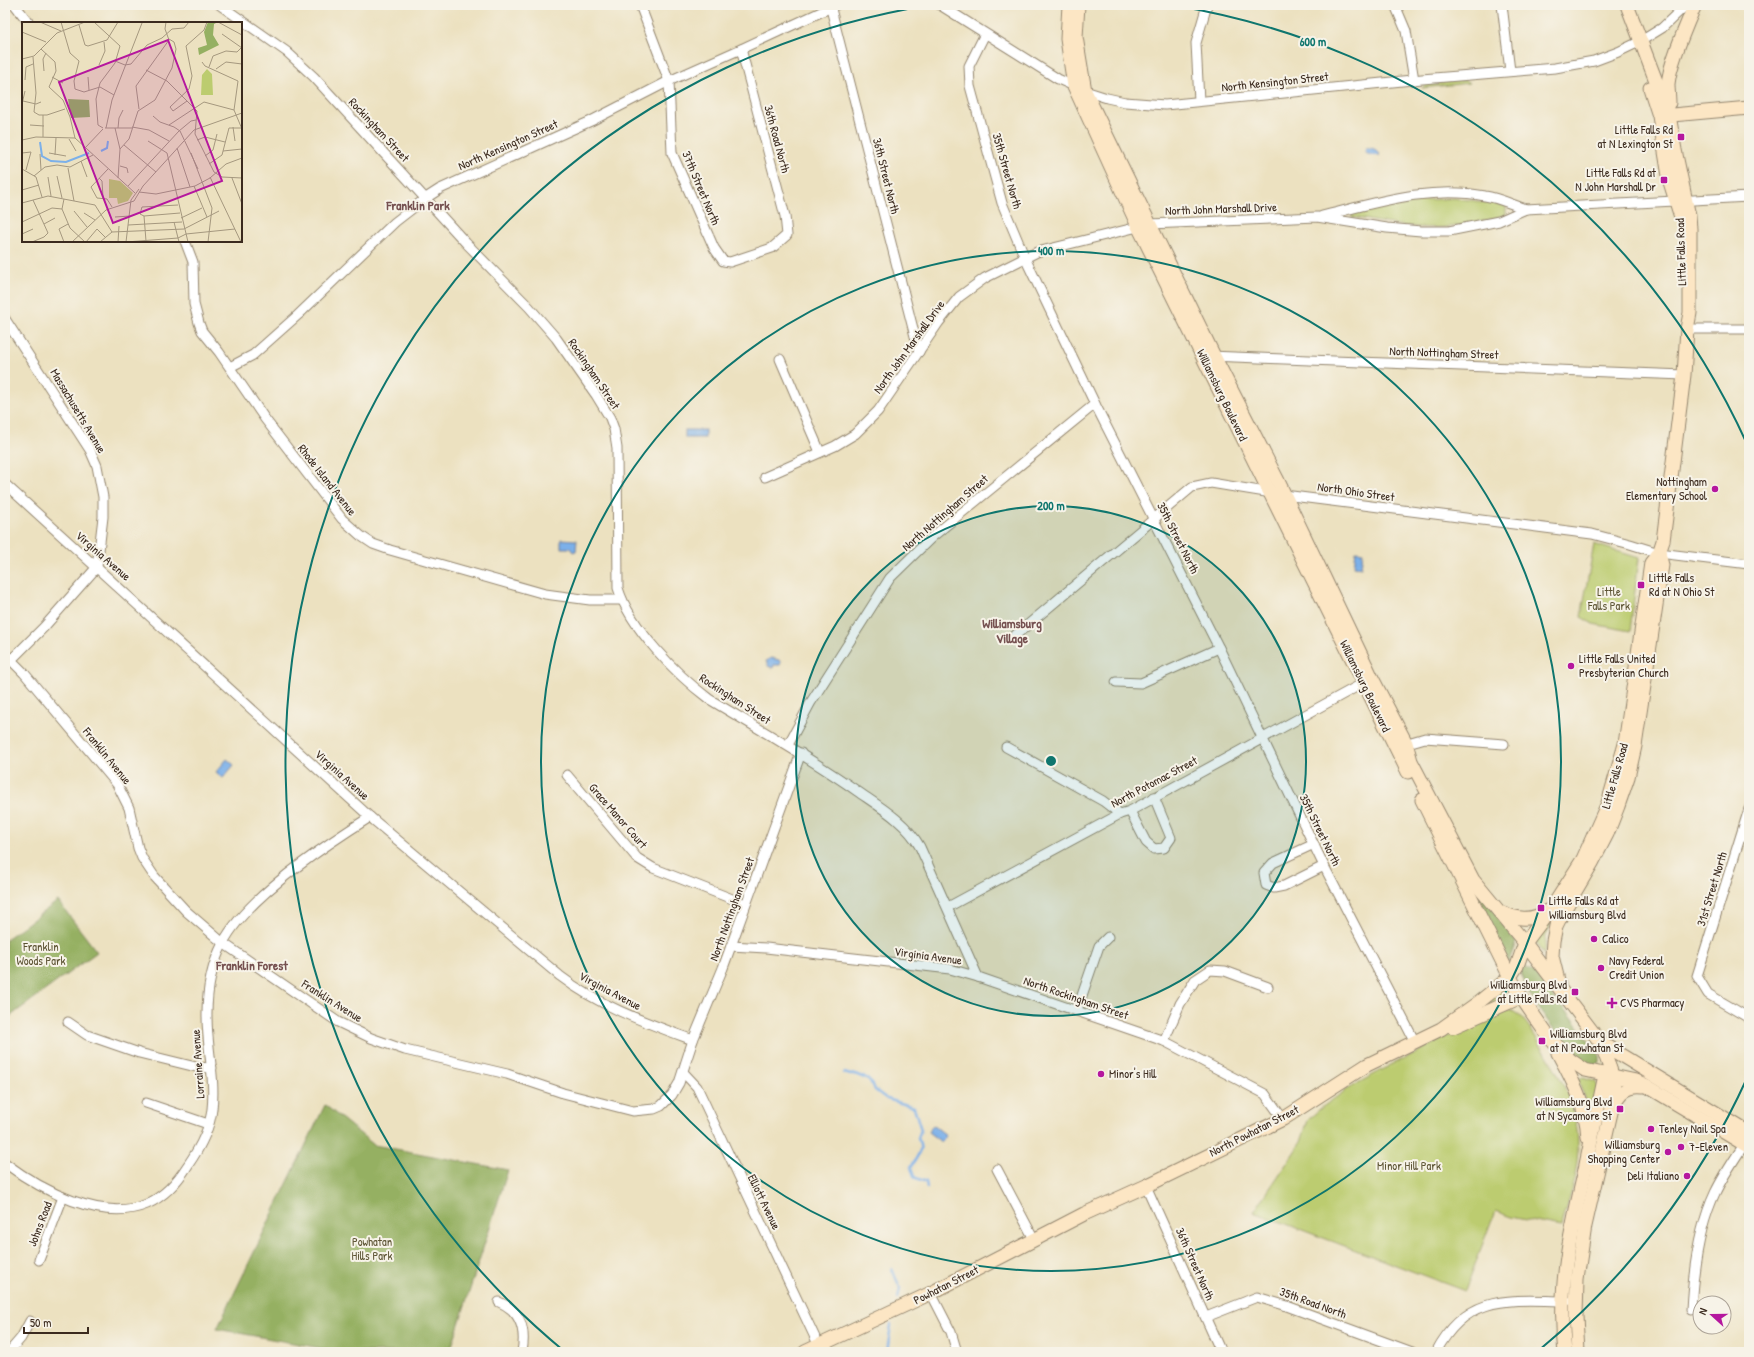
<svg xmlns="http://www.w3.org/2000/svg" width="1754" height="1357" viewBox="0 0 1754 1357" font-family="'Patrick Hand',sans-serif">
  <rect width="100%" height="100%" fill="#f7f3e8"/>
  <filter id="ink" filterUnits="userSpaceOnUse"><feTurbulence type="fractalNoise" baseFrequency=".025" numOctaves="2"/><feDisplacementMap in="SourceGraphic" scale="8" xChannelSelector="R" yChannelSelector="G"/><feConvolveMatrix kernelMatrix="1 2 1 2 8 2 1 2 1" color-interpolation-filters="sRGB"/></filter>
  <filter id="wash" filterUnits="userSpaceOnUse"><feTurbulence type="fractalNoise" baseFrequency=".012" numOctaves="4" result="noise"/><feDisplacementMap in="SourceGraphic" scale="16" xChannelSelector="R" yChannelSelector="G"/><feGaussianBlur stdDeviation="0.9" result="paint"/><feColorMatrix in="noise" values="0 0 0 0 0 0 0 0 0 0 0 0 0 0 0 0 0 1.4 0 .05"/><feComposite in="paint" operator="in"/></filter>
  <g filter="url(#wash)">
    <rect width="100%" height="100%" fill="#ece1c0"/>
    <g fill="#bccc6f" stroke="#7c7b46">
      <path d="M1465 80 1469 83 1422 88 1427 83Z"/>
      <path d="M1454 198 1499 204 1506 206V215C1488 220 1469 225 1449 227 1417 230 1384 223 1352 217V212L1399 202Z"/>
      <path d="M1594 544 1639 558 1630 631 1593 624 1581 617Z"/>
      <path d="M1551 917 1553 919 1546 936 1544 954 1534 940Z"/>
      <path d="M1501 990 1507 996 1506 999 1482 1009V1006Z"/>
      <path d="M1510 1010C1524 1015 1533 1033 1541 1046 1570 1091 1586 1125 1574 1180 1570 1195 1564 1211 1561 1227L1511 1217 1495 1211 1465 1291 1254 1212 1301 1142 1308 1120 1321 1108 1349 1088 1395 1063 1445 1038Z"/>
      <path d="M1583 1078 1596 1082V1085L1598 1087 1591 1113 1578 1080Z"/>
    </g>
    <g fill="#95b062" stroke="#686d40">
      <path d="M1456 857 1516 942 1508 964Z"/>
      <path d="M58 901 97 952 5 1020V940Z"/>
      <path d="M1523 967 1533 971 1554 998 1568 1012 1600 1056V1062L1595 1066 1587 1065 1572 1055 1524 987 1521 970Z"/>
      <path d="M325 1105 374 1145 508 1170 450 1352H342L217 1329Z"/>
    </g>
    <g fill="#7cb0e9" stroke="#5c6d84">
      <path d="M1366 148H1373L1380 155C1377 156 1368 156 1365 152Z"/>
      <rect x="685" y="430" width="20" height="8"/>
      <path d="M561 539 577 540 576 551 573 552 570 548H561Z"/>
      <path d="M1356 551 1363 552 1361 567 1354 566Z"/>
      <path d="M771 658 779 660 781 663 780 665H774L773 668 768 666 766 661Z"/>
      <path d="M227 759 234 765 223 778 216 772Z"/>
      <path d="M933 1125 946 1135 941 1142 928 1132Z"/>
    </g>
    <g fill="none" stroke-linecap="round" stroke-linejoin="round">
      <g stroke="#7cb0e9" stroke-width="2.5">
        <path d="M844 1073 851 1075 855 1074 867 1079 873 1085 875 1090 887 1099 914 1107 921 1130 918 1138C924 1151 917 1156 911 1167L914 1177 926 1182 927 1188"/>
        <path d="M892 1269 900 1288 898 1298"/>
        <path d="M887 1352 891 1325"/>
      </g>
    </g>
  </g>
  <g filter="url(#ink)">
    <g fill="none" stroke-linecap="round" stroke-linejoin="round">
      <defs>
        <g id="street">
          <path d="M15 5 29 23"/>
          <path d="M220 5 287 52 314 77 466 243 529 307 556 338 596 395 610 418 614 429 617 448 618 588C630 628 677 675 709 699 759 729 809 757 857 791 880 807 906 822 920 847L978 977"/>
          <path d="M640 5 669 81 672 153 714 248 723 261 730 262 772 248 787 235 785 216 741 49"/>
          <path d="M830 5 919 352"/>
          <path d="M940 5 1058 79 1085 91 1107 98 1125 102 1165 105 1422 79 1555 68 1594 61 1618 52 1641 41 1662 28 1686 5"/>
          <path d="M1395 5 1406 31 1414 80"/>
          <path d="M1502 5 1510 71"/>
          <path d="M985 34 969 66 970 86 1002 203 1025 258 1095 404 1219 648 1324 866 1415 1042"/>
          <path d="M1199 101 1196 43 1207 5"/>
          <path d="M1322 216C1375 203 1431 185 1485 196 1499 198 1513 205 1526 209"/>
          <path d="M185 241 193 262 194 304 199 323 202 331 219 352 265 419 342 519 361 536 373 544 390 550 545 594 590 600H622"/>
          <path d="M5 319 90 450 97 466 103 497V517L97 567 44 627 11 660"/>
          <path d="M1687 329H1749"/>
          <path d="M1210 356 1684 375"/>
          <path d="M780 359 820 452"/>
          <path d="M230 367 253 355 298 315 395 222 426 198 440 189 591 121 669 81 741 49 836 5"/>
          <path d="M765 477 835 446 855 434 878 411 939 322 959 297 985 278 1037 252 1150 224 1317 217 1387 228 1421 231H1449L1499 221 1526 209 1749 197"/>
          <path d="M5 484 370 817 560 976C599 1006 647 1023 693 1040"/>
          <path d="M1011 639 1192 487 1211 483 1284 495 1592 534 1630 544 1659 553 1749 564"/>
          <path d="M5 654 24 673 117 784 129 808 138 848 142 858 154 876 186 911 223 943 338 1022 371 1038 405 1050 507 1074 563 1093 633 1111 654 1109 661 1106 672 1095 679 1083 693 1040 723 968 801 753"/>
          <path d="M1116 682 1141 683 1219 648"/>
          <path d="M788 745 811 702 890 578 932 537 1095 404"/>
          <path d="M1401 745 1425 738 1504 744"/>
          <path d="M1006 747 1103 801 1120 814"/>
          <path d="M567 775 637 858 653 868 745 904"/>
          <path d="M1749 809 1697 976 1708 994 1749 1018"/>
          <path d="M1130 811 1146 842 1154 849 1164 848 1171 838 1154 797"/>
          <path d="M1314 844 1273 863 1264 873 1266 885 1274 888 1284 886 1324 866"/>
          <path d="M948 907 1120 814 1130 811 1369 680"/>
          <path d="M731 946 766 948 950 969 978 977 1164 1041 1265 1094 1283 1119"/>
          <path d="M1077 1010 1099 946 1108 937"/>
          <path d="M68 1022 87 1035 139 1053 196 1067 212 1068"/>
          <path d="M1164 1041 1180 1004 1195 980 1210 970 1225 971 1268 987"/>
          <path d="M683 1072 697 1087 819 1346"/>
          <path d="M146 1103 208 1124"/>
          <path d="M5 1163C41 1190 102 1223 147 1204 165 1196 178 1181 188 1165 199 1149 210 1129 212 1109 215 1085 210 1061 208 1036 205 1004 208 972 223 943 246 898 327 844 370 817"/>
          <path d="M997 1169 1034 1239"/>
          <path d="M1146 1186 1221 1352"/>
          <path d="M39 1260 63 1197"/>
          <path d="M931 1293 951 1332 957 1352"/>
          <path d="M499 1302C521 1311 526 1330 522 1352"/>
          <path d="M1691 1310C1693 1271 1698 1229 1715 1193 1724 1174 1736 1157 1747 1140"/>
          <path d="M1206 1317 1257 1297 1284 1305 1412 1352"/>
          <path d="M9 1352 21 1338 30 1321"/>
          <path d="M1436 1352C1467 1293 1510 1300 1567 1301"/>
        </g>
        <g id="secondary">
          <path d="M1069 5 1067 39 1074 86 1138 226 1408 772"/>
          <path d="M1078 5 1076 37 1085 91 1214 356 1278 481 1372 678 1406 743 1411 761 1473 880 1525 943 1601 1043 1610 1068 1614 1086 1612 1108 1585 1226 1577 1279 1576 1315 1578 1352"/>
          <path d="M1650 88 1659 116 1670 182 1680 214"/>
          <path d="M1669 103C1669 97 1668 90 1668 84 1670 62 1686 26 1695 5"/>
          <path d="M1661 116 1749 108"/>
          <path d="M1422 800 1510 977 1521 997 1548 1036 1570 1060 1585 1070 1636 1081 1647 1086 1749 1147"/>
          <path d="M1500 912C1517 919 1531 922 1547 911"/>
          <path d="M1559 984 1552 956 1553 941 1556 926 1563 912 1592 863 1607 834 1618 806 1628 777 1635 746 1662 565 1659 553"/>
          <path d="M1453 1027 1521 997"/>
          <path d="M1601 1043 1749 1133"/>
          <path d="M1558 1053C1573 1081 1586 1105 1588 1137"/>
          <path d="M1613 1106C1619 1093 1627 1084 1643 1086"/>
          <path d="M805 1352 931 1293 1084 1214 1146 1186 1283 1119 1367 1065 1441 1029 1479 1002 1510 977 1517 966 1525 943 1553 906 1583 859 1608 803 1625 744 1651 563 1659 553 1663 541 1684 375 1687 329 1690 313V229L1689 216 1675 150 1669 115 1627 5"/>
          <path d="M1565 1352C1557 1290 1570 1234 1584 1174 1591 1141 1598 1108 1605 1075L1610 1068"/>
        </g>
      </defs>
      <use href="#street" stroke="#94866f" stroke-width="11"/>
      <use href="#secondary" stroke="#94866f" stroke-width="15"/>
      <use href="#street" stroke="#fff" stroke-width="9"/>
      <use href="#secondary" stroke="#fce6c4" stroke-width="13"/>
    </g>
  </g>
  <circle cx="1051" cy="761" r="255" fill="#0f766e" fill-opacity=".12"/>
  <g fill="none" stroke="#0f766e" stroke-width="2">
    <circle cx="1051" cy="761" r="255"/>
    <circle cx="1051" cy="761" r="510"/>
    <path d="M1747 1078A765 765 0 0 1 1538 1351M564 1351A765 765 0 0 1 931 5M1171 5A765 765 0 0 1 1747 444"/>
  </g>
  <g fill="#b5179e" stroke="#f7f3e8" stroke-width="1.5">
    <rect x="1677" y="133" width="8" height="8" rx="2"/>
    <rect x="1660" y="176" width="8" height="8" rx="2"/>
    <circle cx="1715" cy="489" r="4"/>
    <rect x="1637" y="581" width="8" height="8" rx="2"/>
    <circle cx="1571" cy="666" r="4"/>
    <rect x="1537" y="904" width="8" height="8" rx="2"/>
    <circle cx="1594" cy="939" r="4"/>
    <circle cx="1601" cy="968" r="4"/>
    <rect x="1571" y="988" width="8" height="8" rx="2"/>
    <path d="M1610 997h4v4h4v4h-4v4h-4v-4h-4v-4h4z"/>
    <rect x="1538" y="1037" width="8" height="8" rx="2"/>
    <circle cx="1101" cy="1074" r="4"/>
    <rect x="1616" y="1105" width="8" height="8" rx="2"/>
    <circle cx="1651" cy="1129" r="4"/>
    <circle cx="1681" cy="1147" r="4"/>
    <circle cx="1668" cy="1152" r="4"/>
    <circle cx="1687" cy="1176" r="4"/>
  </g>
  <g text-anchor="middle" stroke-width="4" stroke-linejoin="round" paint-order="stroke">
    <g font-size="12" fill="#3b2a1e" stroke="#f7f3e8">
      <text transform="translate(1275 82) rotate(-6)" y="4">North Kensington Street</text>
      <text transform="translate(379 130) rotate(47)" y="4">Rockingham Street</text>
      <text transform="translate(777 139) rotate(75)" y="4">36th Road North</text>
      <text transform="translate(508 145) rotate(-24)" y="4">North Kensington Street</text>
      <text transform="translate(1007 171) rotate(74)" y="4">35th Street North</text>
      <text transform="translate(886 176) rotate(76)" y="4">36th Street North</text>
      <text transform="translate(701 188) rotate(67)" y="4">37th Street North</text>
      <text transform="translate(1221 209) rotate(-2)" y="4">North John Marshall Drive</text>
      <text transform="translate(1681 252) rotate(-92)" y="4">Little Falls Road</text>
      <text transform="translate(909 347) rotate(-54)" y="4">North John Marshall Drive</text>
      <text transform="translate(1444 353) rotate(2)" y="4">North Nottingham Street</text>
      <text transform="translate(594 374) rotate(56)" y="4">Rockingham Street</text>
      <text transform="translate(1222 395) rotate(64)" y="4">Williamsburg Boulevard</text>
      <text transform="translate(78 411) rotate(59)" y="4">Massachusetts Avenue</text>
      <text transform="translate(327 480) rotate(52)" y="4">Rhode Island Avenue</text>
      <text transform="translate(1356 492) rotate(8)" y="4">North Ohio Street</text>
      <text transform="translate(945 513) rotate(-41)" y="4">North Nottingham Street</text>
      <text transform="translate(1178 538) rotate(63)" y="4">35th Street North</text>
      <text transform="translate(103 556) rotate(41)" y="4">Virginia Avenue</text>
      <text transform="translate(1365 686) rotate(64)" y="4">Williamsburg Boulevard</text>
      <text transform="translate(735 699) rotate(33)" y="4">Rockingham Street</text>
      <text transform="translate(107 756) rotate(51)" y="4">Franklin Avenue</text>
      <text transform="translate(342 775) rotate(42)" y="4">Virginia Avenue</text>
      <text transform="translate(1615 776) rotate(-74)" y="4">Little Falls Road</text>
      <text transform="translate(1154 782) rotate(-28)" y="4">North Potomac Street</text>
      <text transform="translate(618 816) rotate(49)" y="4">Grace Manor Court</text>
      <text transform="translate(1320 830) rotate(64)" y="4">35th Street North</text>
      <text transform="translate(1712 889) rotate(-73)" y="4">31st Street North</text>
      <text transform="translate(732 909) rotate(-70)" y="4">North Nottingham Street</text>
      <text transform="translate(928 956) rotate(8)" y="4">Virginia Avenue</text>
      <text transform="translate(610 991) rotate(28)" y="4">Virginia Avenue</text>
      <text transform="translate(1076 998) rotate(19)" y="4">North Rockingham Street</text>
      <text transform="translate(332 1001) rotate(32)" y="4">Franklin Avenue</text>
      <text transform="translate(198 1064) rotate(-94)" y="4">Lorraine Avenue</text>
      <text transform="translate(1254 1131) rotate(-27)" y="4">North Powhatan Street</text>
      <text transform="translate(764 1202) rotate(64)" y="4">Elliott Avenue</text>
      <text transform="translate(40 1224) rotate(-69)" y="4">Johns Road</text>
      <text transform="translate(1195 1264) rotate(66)" y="4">36th Street North</text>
      <text transform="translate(946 1285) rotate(-27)" y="4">Powhatan Street</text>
      <text transform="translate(1313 1303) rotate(20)" y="4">35th Road North</text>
    </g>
    <g font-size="12" fill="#3b2a1e" stroke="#f7f3e8" text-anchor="start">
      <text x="1673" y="134" text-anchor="end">Little Falls Rd<tspan x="1673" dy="14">at N Lexington St</tspan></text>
      <text x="1656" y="177" text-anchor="end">Little Falls Rd at<tspan x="1656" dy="14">N John Marshall Dr</tspan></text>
      <text x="1707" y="486" text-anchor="end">Nottingham<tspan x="1707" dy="14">Elementary School</tspan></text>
      <text x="1649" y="582">Little Falls<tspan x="1649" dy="14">Rd at N Ohio St</tspan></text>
      <text x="1579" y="663">Little Falls United<tspan x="1579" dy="14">Presbyterian Church</tspan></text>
      <text x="1549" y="905">Little Falls Rd at<tspan x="1549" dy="14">Williamsburg Blvd</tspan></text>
      <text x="1602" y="943">Calico</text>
      <text x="1609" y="965">Navy Federal<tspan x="1609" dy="14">Credit Union</tspan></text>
      <text x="1567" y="989" text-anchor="end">Williamsburg Blvd<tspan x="1567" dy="14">at Little Falls Rd</tspan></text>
      <text x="1620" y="1007">CVS Pharmacy</text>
      <text x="1550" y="1038">Williamsburg Blvd<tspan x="1550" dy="14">at N Powhatan St</tspan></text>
      <text x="1109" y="1078">Minor's Hill</text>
      <text x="1612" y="1106" text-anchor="end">Williamsburg Blvd<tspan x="1612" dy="14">at N Sycamore St</tspan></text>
      <text x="1659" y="1133">Tenley Nail Spa</text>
      <text x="1660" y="1149" text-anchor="end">Williamsburg<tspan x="1660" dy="14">Shopping Center</tspan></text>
      <text x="1689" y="1151">7-Eleven</text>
      <text x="1679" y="1180" text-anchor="end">Deli Italiano</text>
    </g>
    <g font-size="12" fill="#5b5232" stroke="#f7f3e8">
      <text x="1609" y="596">Little<tspan x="1609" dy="14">Falls Park</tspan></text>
      <text x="41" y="951">Franklin<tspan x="41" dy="14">Woods Park</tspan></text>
      <text x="1409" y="1170">Minor Hill Park</text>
      <text x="372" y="1246">Powhatan<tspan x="372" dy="14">Hills Park</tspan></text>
    </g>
    <g font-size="13" font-weight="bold" fill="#765151" stroke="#f7f3e8">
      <text x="418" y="210">Franklin Park</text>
      <text x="1012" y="628">Williamsburg<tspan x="1012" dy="15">Village</tspan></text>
      <text x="252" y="970">Franklin Forest</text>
    </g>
  </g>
  <g transform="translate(22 22)">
    <rect width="220" height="220" fill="#ece1c0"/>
    <path d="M185 47 190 52 191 73H179L180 53ZM87 157 98 159 111 171 106 179 96 182 95 176H87Z" fill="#bccc6f"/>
    <path d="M186 0 194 1 192 2 191 13 197 23 177 33 176 26 185 23 182 10ZM46 77 67 78 68 95 49 96Z" fill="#95b062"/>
    <path fill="none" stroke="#7cb0e9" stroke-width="2" d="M18 120 20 134 29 139 44 140 67 131M79 129 85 126 86 119"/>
    <path fill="none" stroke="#a5987f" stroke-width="1" d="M18 0 39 9M39 0 48 31 57 39 52 59 53 67 62 70 78 65 92 73M72 0 98 24 93 41 78 61 74 77 76 103 81 106M196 0 220 13M57 3 63 23 66 24 85 18 96 0M0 10 24 20M200 12 220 26M19 27 33 40 34 49 27 65 41 78 48 95 53 116 113 171M11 35 14 71 12 90 17 93H25L43 87M0 37 12 34 35 11 63 0M93 39 103 43 109 42 125 23 140 16 150 7 162 6 167 0M180 40 183 44 216 59 212 88 220 107M77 43 83 29 82 20M187 45 191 34 204 29 215 30 219 26M194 47 204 40 220 42M124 48 145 59 175 89 173 112 192 150 200 155 220 156M22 49 21 37 24 31M30 55 41 61M66 55 67 68M3 58 4 45 11 42M1 79 14 82 19 80M165 79 151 89 148 85 167 67 170 54 164 24 182 8 185 0M0 82 3 69M117 87 114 64 147 18 143 7 144 0M21 93V115M131 94 138 100 152 105 158 109 176 147M8 103 22 104M147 103 182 80 212 88M110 105 127 108 147 119M211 105 213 119M83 106H110M84 106 90 78 120 1M93 106 98 127 96 156M96 106 97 96 101 88M47 117 54 129M0 118 14 115 53 116M175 118 183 115 203 120M126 119 145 131 166 220M102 123 134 150M63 126 81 107M155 126 168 165M98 127 107 117 116 89 133 78 150 46 154 27 152 20 147 17M201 129 220 127M0 131 9 130 4 148M27 131 44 134M169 131 190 186 186 220M18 132 19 148M33 133 34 116M183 134 191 128 195 112M59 139 65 155M187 142 200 133 207 106H220M98 144 105 146 106 151M46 146 52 179M0 147 14 155 20 175M86 147 69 165 75 176 85 177 90 185M12 154 23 145 35 143 48 145 71 133M35 154 40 176M26 155 29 174M188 155 219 220M77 156 80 159 81 175M210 156 220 182M106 164 157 109 169 99 174 98M172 164 185 195M0 168 17 163M117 170 134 172 173 164 188 156 204 142 220 136M42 177 40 187 48 206 63 220M0 181 26 174 73 183 90 210M156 183 120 185 118 192 122 194 158 191M52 189 65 205M62 191 73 198M122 194 124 219M93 195 108 194M159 196 180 186M0 200 30 186 40 187M152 200 157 220M22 202 33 196M106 203 160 200M0 212 11 207M10 220 22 215 26 211 11 178M42 220 37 207 46 202M50 220 84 188 112 179 121 164 172 108 220 91M64 220 75 207 83 215M78 220 90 210 162 207 197 189M96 220 97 204M104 220 156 216 164 212 213 207M104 220 109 178 117 167"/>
    <path fill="#b5179e" fill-opacity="0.15" stroke="#b5179e" stroke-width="2" d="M146 18 200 159 91 201 37 60Z"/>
    <rect width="220" height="220" fill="none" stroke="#3b2a1e" stroke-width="2"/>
  </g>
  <circle cx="1051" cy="761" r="6" fill="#0f766e" stroke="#f7f3e8" stroke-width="2"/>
  <g font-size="12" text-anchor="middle" font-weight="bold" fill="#0f766e" stroke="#f7f3e8" stroke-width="4" stroke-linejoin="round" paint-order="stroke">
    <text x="1313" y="46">600 m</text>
    <text x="1051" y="255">400 m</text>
    <text x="1051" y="510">200 m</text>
  </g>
  <rect width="1754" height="1357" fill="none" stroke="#f7f3e8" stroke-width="20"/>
  <g transform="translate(1712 1315) rotate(291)"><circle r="19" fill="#f7f3e8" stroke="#aca397"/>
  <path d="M0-3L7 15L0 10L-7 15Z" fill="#b5179e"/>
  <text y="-6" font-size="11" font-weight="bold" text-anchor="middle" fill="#3b2a1e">N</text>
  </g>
  <path d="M24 1327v6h64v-6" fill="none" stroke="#3b2a1e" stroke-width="2"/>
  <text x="30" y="1327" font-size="12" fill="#3b2a1e" stroke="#f7f3e8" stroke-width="3" paint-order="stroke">50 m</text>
</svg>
